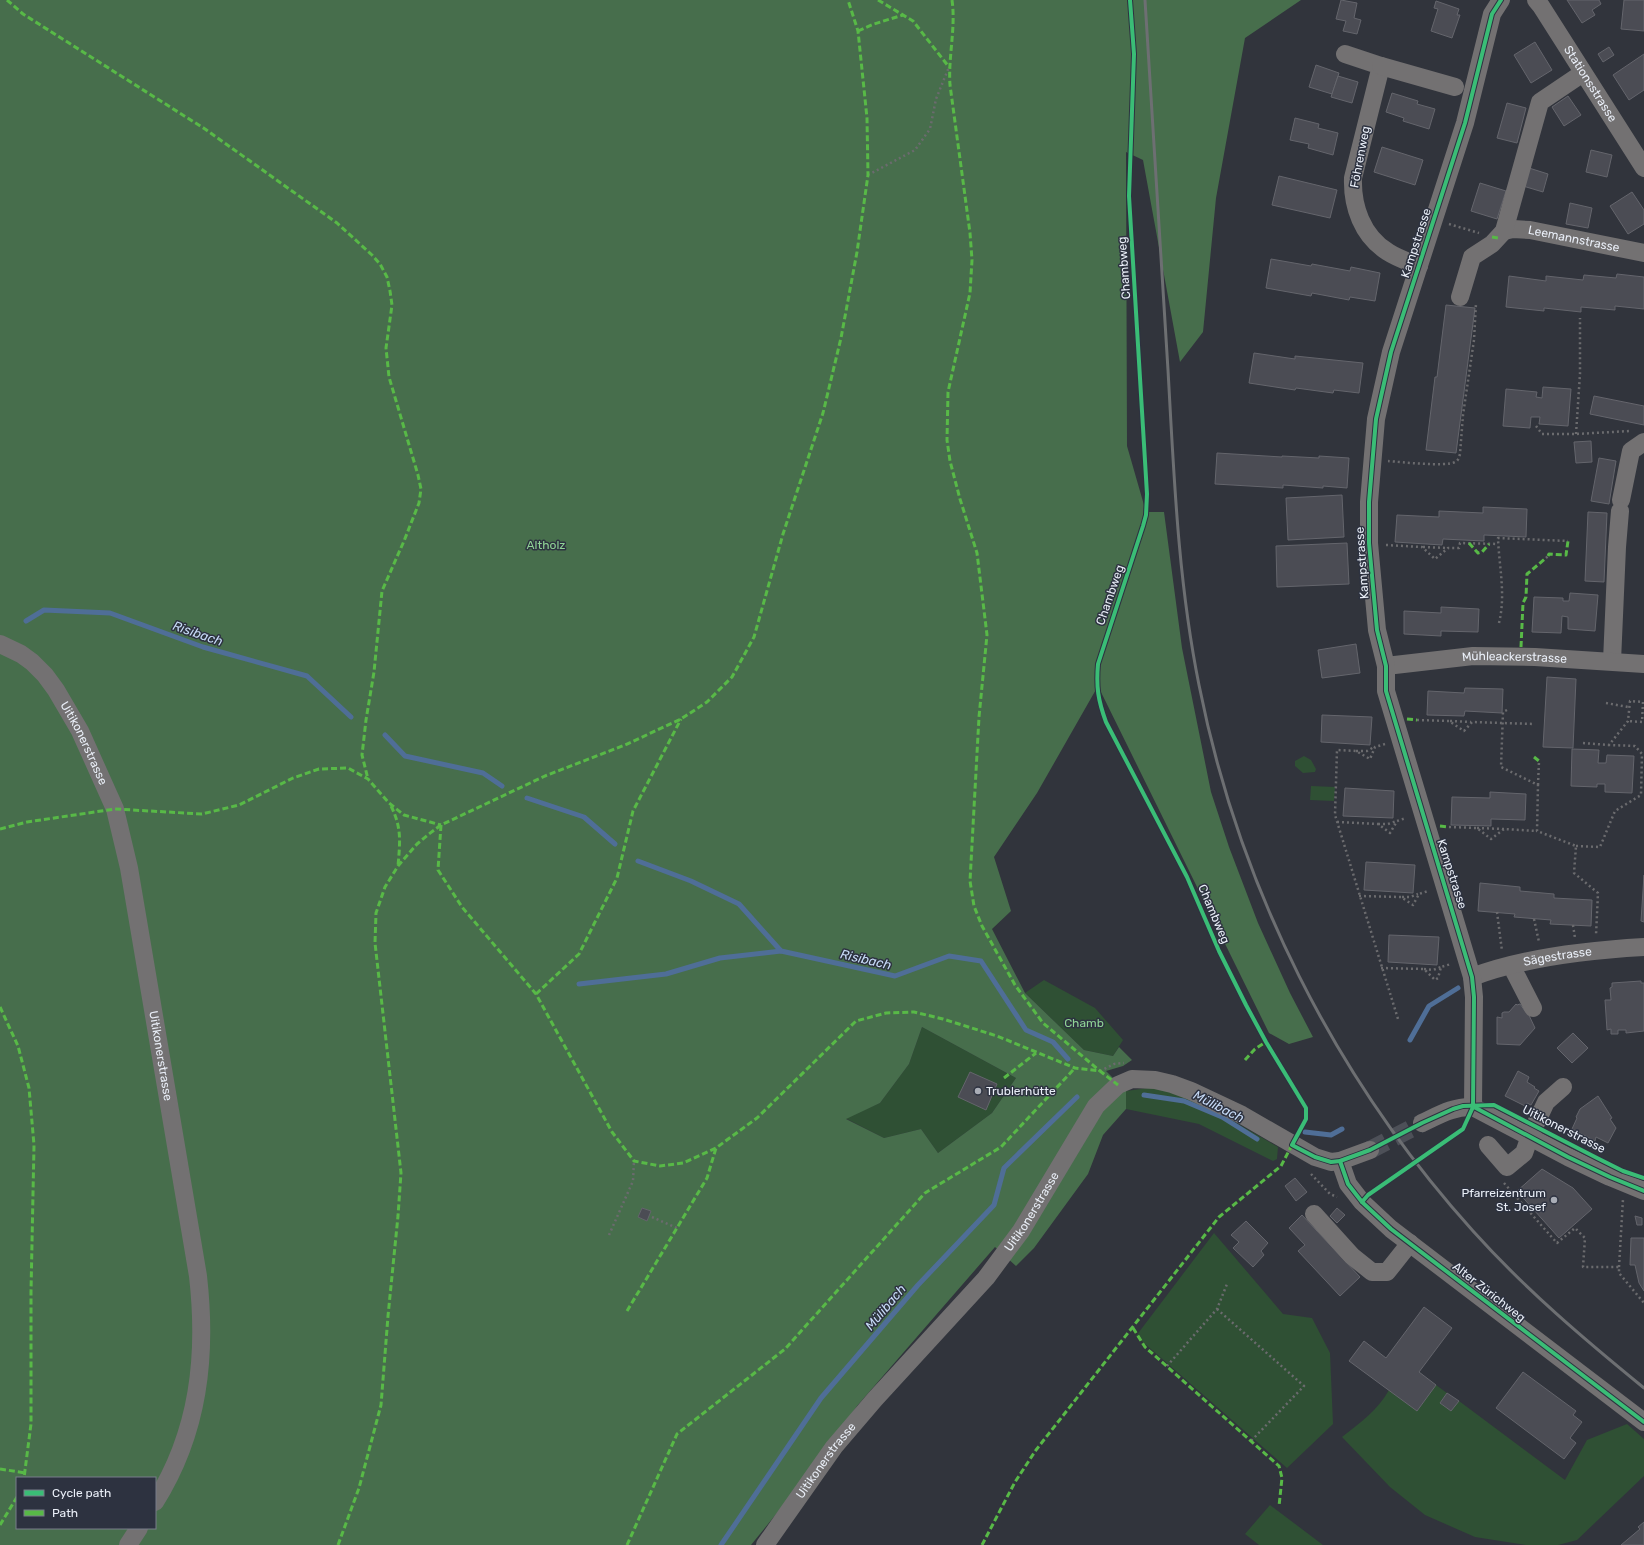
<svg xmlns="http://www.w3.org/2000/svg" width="1644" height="1545" viewBox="0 0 1644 1545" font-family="Rubik,sans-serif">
  <rect width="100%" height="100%" fill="#31343c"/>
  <g fill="#2f5034">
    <path d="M1304 756 1311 760 1316 769 1315 772 1303 773 1295 766V761Z"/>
    <path d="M1311 786 1335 787 1334 801 1310 800Z"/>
    <path d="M1044 980 1095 1008 1123 1040 1113 1056 1084 1050 1025 993Z"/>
    <path d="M922 1027 1016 1078 992 1113 938 1153 921 1129 884 1138 845 1118 880 1103 909 1064Z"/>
    <path d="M1155 1087 1193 1098 1278 1147 1277 1159 1273 1161 1199 1124 1126 1109V1091Z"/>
    <path d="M1214 1233 1283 1314 1312 1318 1330 1353 1333 1424 1287 1468 1136 1336Z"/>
    <path d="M1436 1385 1447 1393 1440 1403 1451 1411 1459 1401 1565 1480 1587 1440 1627 1424 1644 1439V1476L1577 1540 1558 1545H1526L1475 1537 1425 1515 1390 1487 1342 1437C1360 1423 1378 1410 1389 1390L1417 1411Z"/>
    <path d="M1270 1505 1323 1545H1259L1245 1534Z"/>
  </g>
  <path fill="#476e4c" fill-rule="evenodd" d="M0 0H1301L1245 38 1216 198 1203 332 1180 362 1143 160 1126 152 1127 446 1146 512H1164L1182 648 1211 792 1229 847 1258 923 1290 993 1313 1037 1289 1044 1269 1033 1098 686 1037 793 994 857 1011 911 992 929 1025 993 1084 1050 1113 1056 1119 1047 1132 1060 1123 1066 1106 1071 1126 1091V1109L1103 1135 1088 1174 1034 1248 1016 1266 995 1247 857 1406 811 1471 751 1545H0ZM922 1027 1016 1078 992 1113 938 1153 921 1129 884 1138 846 1119 880 1103 909 1064ZM17 1478H155V1528H17Z"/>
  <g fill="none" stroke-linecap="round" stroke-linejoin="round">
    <g stroke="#4f6e97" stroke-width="5">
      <path d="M26 621 44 610 110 613 203 647 307 676 351 717"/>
      <path d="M385 735 405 756 483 773 502 786"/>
      <path d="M527 798 584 817 615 844"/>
      <path d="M638 861 691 881 739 904 781 951 895 976 949 956 981 961 1026 1030 1053 1042 1068 1059"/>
      <path d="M579 984 666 974 720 958 781 951"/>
      <path d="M1410 1040 1429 1006 1458 988"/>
      <path d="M1144 1095 1184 1101 1222 1117 1257 1139"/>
      <path d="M1305 1132 1331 1135 1342 1129"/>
      <path d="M721 1545 821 1398 918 1285 994 1205 1004 1168 1077 1097"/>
    </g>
  </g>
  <g fill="#4b4c54" stroke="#64656c">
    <path d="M1341 0 1357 3 1354 18 1361 20 1357 34 1343 31 1346 21 1336 19Z"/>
    <path d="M1567 0H1599L1601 4 1592 10 1595 15 1582 23Z"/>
    <path d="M1624 0H1644V31L1621 29Z"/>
    <path d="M1436 1 1459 9 1457 15H1460L1452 38 1431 31 1438 9 1434 8Z"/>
    <path d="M1535 42 1552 70 1531 83 1514 55Z"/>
    <path d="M1609 47 1614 55 1603 62 1598 54Z"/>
    <path d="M1644 54V90L1629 100 1613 75Z"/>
    <path d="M1316 65 1339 73 1332 94 1309 87Z"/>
    <path d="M1338 76 1358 82 1352 103 1331 97Z"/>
    <path d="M1392 93 1418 101 1417 104 1435 109 1429 129 1403 121 1404 118 1386 112Z"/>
    <path d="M1568 96 1581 115 1564 126 1552 107Z"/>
    <path d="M1507 103 1526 108 1517 143 1497 138Z"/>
    <path d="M1295 118 1319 124 1318 128 1338 133 1333 155 1308 148 1309 144 1290 140Z"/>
    <path d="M1382 147 1423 160 1415 185 1374 172Z"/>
    <path d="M1591 150 1612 155 1607 177 1586 172Z"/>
    <path d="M1529 168 1548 174 1543 192 1523 186Z"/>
    <path d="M1279 176 1337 190 1330 218 1272 205Z"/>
    <path d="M1480 183 1506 191 1497 219 1471 211Z"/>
    <path d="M1632 192 1644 210V224L1628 234 1610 206Z"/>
    <path d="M1570 203 1592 208 1588 228 1566 224Z"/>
    <path d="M1271 259 1311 266 1312 264 1350 271 1351 267 1380 273 1375 301 1350 297 1349 300 1312 293 1311 296 1266 288Z"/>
    <path d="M1617 274 1644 277V309L1615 306V310L1581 307V312L1544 308V311L1506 307 1509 276 1546 281V276L1583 280 1584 275 1616 278Z"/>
    <path d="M1446 305 1475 308 1456 453 1426 450 1435 377H1437Z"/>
    <path d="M1254 353 1295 359V356L1363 363 1359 393 1334 390 1333 393 1296 388 1295 390 1249 383Z"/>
    <path d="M1543 387 1571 389 1568 426 1539 424 1540 417H1531L1530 428 1503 426 1506 389 1537 392 1536 397 1542 398Z"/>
    <path d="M1594 396 1644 406V425L1590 414Z"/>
    <path d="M1591 441 1592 462 1576 463 1574 442Z"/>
    <path d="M1217 453 1282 457V456L1319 458V456L1349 458 1347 488 1323 486V488L1283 485V488L1215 484Z"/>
    <path d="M1599 458 1616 461 1609 504 1591 501Z"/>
    <path d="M1342 495 1344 537 1288 540 1286 498Z"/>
    <path d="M1483 507 1527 509 1526 537 1484 535V541L1443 539 1442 545 1395 542 1397 515 1439 517V511L1483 513Z"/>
    <path d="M1588 512 1607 513 1604 582 1585 581Z"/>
    <path d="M1347 543 1349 584 1277 587 1276 546Z"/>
    <path d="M1570 593 1598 595 1595 631 1568 629V617L1562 616 1561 633 1532 632 1534 597 1563 598V601H1569Z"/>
    <path d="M1441 607 1479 609 1478 632 1441 631V636L1404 634V611L1441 613Z"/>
    <path d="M1356 644 1360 673 1322 678 1318 650Z"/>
    <path d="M1547 677 1576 679 1573 748 1543 747Z"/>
    <path d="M1465 688 1503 689 1502 713 1465 711 1464 716 1427 715 1428 691 1464 693Z"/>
    <path d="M1322 715 1372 717 1370 745 1321 742Z"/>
    <path d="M1572 749 1599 750 1598 763H1606L1607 755 1634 756 1632 793 1605 792V784H1597V787L1571 786Z"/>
    <path d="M1345 788 1394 791 1393 818 1343 816Z"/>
    <path d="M1490 792 1526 794 1525 820 1491 819V826L1451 825 1452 797 1490 798Z"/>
    <path d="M1366 862 1415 865 1413 893 1364 890Z"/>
    <path d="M1644 875V922L1641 921Z"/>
    <path d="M1480 883 1520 887V891L1554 894V898L1592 900 1591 926 1550 924 1551 920 1514 917 1515 914 1478 911Z"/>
    <path d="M1389 935 1439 937 1437 965 1388 962Z"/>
    <path d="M1641 981V983H1644V1031L1626 1033V1030H1618V1034H1611V1029L1607 1030 1605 1000H1611L1610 988 1612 987V983Z"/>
    <path d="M1516 1004 1517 1005 1520 1004 1525 1011H1527L1535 1028 1520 1045 1497 1044V1017L1502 1018V1013L1504 1012H1509Z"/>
    <path d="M1573 1033 1588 1048 1572 1063 1557 1048Z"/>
    <path d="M1518 1071 1529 1077 1527 1082 1535 1087 1534 1088 1539 1091 1531 1105 1527 1103 1525 1106 1505 1096Z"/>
    <path d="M970 1072 997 1084 986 1110 958 1097Z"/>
    <path d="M1598 1096 1612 1118 1610 1119 1616 1128 1608 1143 1596 1137 1595 1141 1572 1129 1577 1118 1576 1117 1580 1109Z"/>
    <path d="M1542 1169 1573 1188 1592 1209 1559 1238 1517 1191Z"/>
    <path d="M1295 1178 1307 1192 1296 1201 1285 1186Z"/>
    <path d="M642 1208 651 1211 647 1221 638 1217Z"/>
    <path d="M1337 1208 1345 1215 1337 1223 1330 1216Z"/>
    <path d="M1302 1215 1360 1277 1340 1296 1298 1251 1305 1245 1289 1228Z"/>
    <path d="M1635 1216 1642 1218V1225H1637Z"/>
    <path d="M1246 1221 1268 1243 1261 1251 1264 1255 1253 1267 1233 1248 1239 1242 1231 1235Z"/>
    <path d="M1631 1238H1644V1291L1639 1283 1635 1265H1630Z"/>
    <path d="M1424 1307 1452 1328 1419 1372 1436 1385 1417 1411 1349 1361 1364 1341 1386 1358Z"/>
    <path d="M1523 1372 1576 1411 1573 1415 1582 1422 1570 1438 1576 1443 1564 1459 1496 1408Z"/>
    <path d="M1447 1393 1459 1401 1451 1411 1440 1403Z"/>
    <path d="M1644 1522V1545H1621L1640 1529 1638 1527Z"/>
  </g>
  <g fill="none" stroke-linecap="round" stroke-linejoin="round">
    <path stroke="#4d5058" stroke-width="18" stroke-dasharray="18 9" stroke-linecap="butt" d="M1370 1150 1422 1123"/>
    <g stroke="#6b6b6e" stroke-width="2.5" stroke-dasharray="2 3" stroke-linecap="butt">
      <path d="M868 175 915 150 930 129 936 99 949 67"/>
      <path d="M1449 224 1479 233"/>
      <path d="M1536 426 1542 434H1576L1630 431"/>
      <path d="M1576 434 1580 374V318"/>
      <path d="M1388 461C1400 462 1446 467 1455 462 1458 461 1459 458 1460 454L1463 415 1474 340 1476 303"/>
      <path d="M1386 545 1422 547 1435 559 1448 548H1459L1460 543 1498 544"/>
      <path d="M1423 547 1448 548"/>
      <path d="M1546 558 1548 556"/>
      <path d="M1499 623C1506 595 1499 566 1498 538L1568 541"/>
      <path d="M1606 703 1628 707"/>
      <path d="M1507 710 1503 712 1501 767 1538 785 1537 831 1576 846 1574 873 1598 893 1596 935"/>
      <path d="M1417 720 1449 721 1464 731 1472 722 1534 724"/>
      <path d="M1450 721 1471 722"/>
      <path d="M1583 743 1609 745"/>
      <path d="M1385 744 1375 747 1370 759 1356 751 1337 750 1335 815 1398 1019"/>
      <path d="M1356 751H1367L1374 747"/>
      <path d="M1538 785 1539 761"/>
      <path d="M1337 822 1378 824 1390 833 1397 821 1406 818"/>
      <path d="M1378 824H1388L1397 821"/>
      <path d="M1449 827 1477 828 1491 839 1504 829 1537 831"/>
      <path d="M1477 828 1504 829"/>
      <path d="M1576 846 1600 847 1615 811 1641 795 1642 754 1635 746 1609 745 1628 721 1630 701 1643 702 1642 722 1628 721"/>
      <path d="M1359 896 1401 897 1413 905 1419 894 1428 891"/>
      <path d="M1402 897H1410L1418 894"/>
      <path d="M1497 912 1502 951"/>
      <path d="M1534 919 1539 942"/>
      <path d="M1573 925 1575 938"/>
      <path d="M1381 968 1424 969 1435 980 1438 978 1441 967 1451 964"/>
      <path d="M1424 969 1433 970 1441 967"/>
      <path d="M1100 1071 1114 1064 1124 1063"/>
      <path d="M1311 1174 1330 1194 1337 1197"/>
      <path d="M1504 1183 1557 1243 1575 1228 1585 1238 1583 1267H1619V1273L1644 1303"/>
      <path d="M652 1217 677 1228"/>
      <path d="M609 1235 633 1181 634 1161"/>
      <path d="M1619 1267 1623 1199"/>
      <path d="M1217 1309 1304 1386 1251 1441"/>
      <path d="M1167 1366 1217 1309 1227 1284"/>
    </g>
    <g stroke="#737172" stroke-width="18">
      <path id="s1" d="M1536 0 1541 6 1644 168"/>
      <path d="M1345 54 1381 66 1353 178C1352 206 1362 236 1388 252 1397 258 1409 262 1419 266"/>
      <path d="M1381 66 1455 87"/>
      <path id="s2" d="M1504 231 1513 229 1530 230 1644 253"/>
      <path d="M1460 297 1472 257 1492 244 1504 231 1540 102 1583 73"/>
      <path d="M1621 500 1631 451 1644 442"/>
      <path id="s3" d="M0 644 21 654 32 662 45 675 56 690 80 731 115 809 129 868 139 927 198 1276C207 1356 199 1432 155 1502"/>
      <path d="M1612 661 1617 547 1620 511"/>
      <path id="s4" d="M1386 666 1473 656 1535 657 1644 664"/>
      <path d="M1513 965 1515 973 1533 1008"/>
      <path id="s5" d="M1472 977C1522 958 1591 950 1644 947"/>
      <path d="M1473 1107 1474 997 1472 977 1386 691V666L1377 630 1369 543V502L1376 419 1391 352 1465 123 1492 14 1501 0"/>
      <path d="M1422 1123C1439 1115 1454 1106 1473 1107L1568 1157 1610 1177 1644 1191"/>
      <path d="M1488 1145 1507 1167 1524 1153 1530 1136 1546 1102 1563 1087"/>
      <path d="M1340 1161 1348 1184 1362 1202 1391 1229 1644 1422"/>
      <path d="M1314 1214 1352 1256 1372 1272H1387L1410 1243"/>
      <path d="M128 1545 139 1528"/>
      <path id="s6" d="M765 1545 834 1447 875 1399 986 1278 1021 1231 1096 1106 1118 1085 1132 1079 1155 1080 1172 1084 1191 1091 1242 1115 1315 1157 1331 1162 1340 1161 1370 1150"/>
    </g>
    <path stroke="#6d6f72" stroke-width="3" d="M1145 0C1153 123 1160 247 1168 370 1174 476 1178 581 1199 685 1239 887 1335 1078 1473 1231 1525 1289 1584 1339 1644 1388"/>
    <g stroke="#58b947" stroke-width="3" stroke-dasharray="6 3" stroke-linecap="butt">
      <path d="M7 0 23 14 205 129 337 223 372 255 380 264 387 277 390 291 392 305 386 348 389 377 418 475 421 489 419 503 404 541 382 591 374 672 366 720 362 755 368 779"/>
      <path d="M878 0 913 21 949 67"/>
      <path d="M952 0C956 28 948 57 950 85L970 233 972 260 970 293 948 392 947 440 950 461 960 499 977 553 987 635 979 717 970 881 974 906 982 926 1015 985 1043 1023 1100 1071"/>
      <path d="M858 31 874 24 903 15"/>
      <path d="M1492 237 1498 238"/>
      <path d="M1469 543 1478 553 1482 552 1489 544"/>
      <path d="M1548 556 1549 554 1566 555 1568 541"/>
      <path d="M1521 647 1523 603 1526 597 1527 574 1546 558"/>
      <path d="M1407 719 1417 720"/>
      <path d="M1534 757 1539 761"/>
      <path d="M391 806C402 828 400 842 398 866"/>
      <path d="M441 825 438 870 462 907 536 994 612 1132 634 1161 660 1166 683 1163 716 1148 757 1118 856 1021 886 1013 914 1012 943 1019 997 1036 1075 1068 1100 1071 1118 1085"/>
      <path d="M1440 826 1449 827"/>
      <path d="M0 829 27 822 115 809 202 814 239 805 293 778 319 769 348 768 368 779 389 803 404 815 441 825"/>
      <path d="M536 994 579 954 617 878 633 811 681 719"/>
      <path d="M0 1007 18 1046 29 1088 34 1145 31 1292V1424L24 1478"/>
      <path d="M1245 1060 1255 1049 1266 1042"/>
      <path d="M1004 1078 1036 1053"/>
      <path d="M627 1311 707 1178 716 1148"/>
      <path d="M1133 1328 1145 1347 1279 1466 1282 1478 1279 1506"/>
      <path d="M0 1469 26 1473"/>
      <path d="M0 1525 17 1497"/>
      <path d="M338 1545 359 1488 381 1405 388 1316 398 1216 401 1173 375 943 376 913 385 887 398 866 417 844 429 834 441 825 545 776 625 745 681 719 707 702 732 677 754 637 783 534 823 413 841 338 857 252 868 175 867 118 858 31 848 0"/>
      <path d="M627 1545 677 1434 785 1349 925 1193 1001 1147 1075 1068"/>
      <path d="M982 1545 1015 1482 1036 1450 1219 1217 1281 1166 1292 1145"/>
    </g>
    <defs>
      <g id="cycleway">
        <path d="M1130 0 1134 54 1129 196 1147 494 1146 515 1143 526 1098 664C1096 687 1098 700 1106 722L1187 877 1219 951 1246 1005 1266 1042 1306 1108V1119L1292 1145 1315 1157 1331 1162 1340 1161 1370 1150 1422 1123 1453 1109 1463 1106 1494 1105 1597 1158 1623 1171 1644 1178"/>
        <path d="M1474 1107 1568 1157 1610 1177 1644 1191"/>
        <path d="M1340 1161 1348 1184 1362 1202 1391 1229 1644 1422"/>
        <path d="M1362 1202 1368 1195 1463 1129 1473 1107 1474 997 1472 977 1386 691V666L1377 630 1369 543V502L1376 419 1391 352 1465 123 1492 14 1501 0"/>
      </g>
    </defs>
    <use href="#cycleway" stroke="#2d3240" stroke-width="6"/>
    <use href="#cycleway" stroke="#3abd76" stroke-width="4"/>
  </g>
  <g fill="#a9adb6" stroke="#2d3240" stroke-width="1.5">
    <circle cx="978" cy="1091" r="4"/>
    <circle cx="1554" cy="1200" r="4"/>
  </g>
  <g text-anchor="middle" stroke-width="3" stroke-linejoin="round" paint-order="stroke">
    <g font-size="12" fill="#e9eef7" stroke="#2d3240">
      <text dy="4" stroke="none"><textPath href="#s1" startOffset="100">Stationsstrasse</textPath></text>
      <text transform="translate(1360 157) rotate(-79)" y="4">Föhrenweg</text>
      <text dy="4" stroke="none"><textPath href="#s2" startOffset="71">Leemannstrasse</textPath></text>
      <text transform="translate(1416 243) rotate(-72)" y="4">Kampstrasse</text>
      <text transform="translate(1124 268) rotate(-94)" y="4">Chambweg</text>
      <text transform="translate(1362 563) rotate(-94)" y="4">Kampstrasse</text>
      <text transform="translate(1110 595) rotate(-71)" y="4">Chambweg</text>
      <text dy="4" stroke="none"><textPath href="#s4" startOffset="129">Mühleackerstrasse</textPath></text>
      <text dy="4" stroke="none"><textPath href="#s3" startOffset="134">Uitikonerstrasse</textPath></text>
      <text transform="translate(1452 874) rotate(72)" y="4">Kampstrasse</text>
      <text transform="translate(1214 914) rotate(67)" y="4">Chambweg</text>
      <text dy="4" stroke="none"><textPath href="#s5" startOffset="88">Sägestrasse</textPath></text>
      <text dy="4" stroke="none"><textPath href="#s3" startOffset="458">Uitikonerstrasse</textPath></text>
      <text transform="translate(1564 1129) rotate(27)" y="4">Uitikonerstrasse</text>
      <text dy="4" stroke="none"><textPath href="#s6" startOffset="428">Uitikonerstrasse</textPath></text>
      <text transform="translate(1489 1292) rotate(38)" y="4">Alter Zürichweg</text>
      <text dy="4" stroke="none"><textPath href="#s6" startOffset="104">Uitikonerstrasse</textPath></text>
    </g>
    <g font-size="12" fill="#8fd395" stroke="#2d3240">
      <text x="546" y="549">Altholz</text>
      <text x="1084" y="1027">Chamb</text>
    </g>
    <g font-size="12" fill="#e9eef7" stroke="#2d3240" text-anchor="start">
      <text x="986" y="1095">Trublerhütte</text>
      <text x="1546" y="1197" text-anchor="end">Pfarreizentrum<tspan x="1546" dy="14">St. Josef</tspan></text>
    </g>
    <g font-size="13" font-style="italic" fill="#c7dbf7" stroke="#2d3240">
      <text transform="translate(198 633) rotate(19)" y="5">Risibach</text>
      <text transform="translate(866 959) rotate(13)" y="5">Risibach</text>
      <text transform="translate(1219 1106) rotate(27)" y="5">Mülibach</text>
      <text transform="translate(885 1307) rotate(-50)" y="5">Mülibach</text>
    </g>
  </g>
  <rect x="16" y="1477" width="140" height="52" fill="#2d3240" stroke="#787d89"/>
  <rect x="24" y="1490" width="20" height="6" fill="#3abd76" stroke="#787d89"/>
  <text x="52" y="1497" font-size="12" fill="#e9eef7">Cycle path</text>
  <rect x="24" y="1510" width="20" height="6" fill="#58b947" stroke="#787d89"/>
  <text x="52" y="1517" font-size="12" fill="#e9eef7">Path</text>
</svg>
